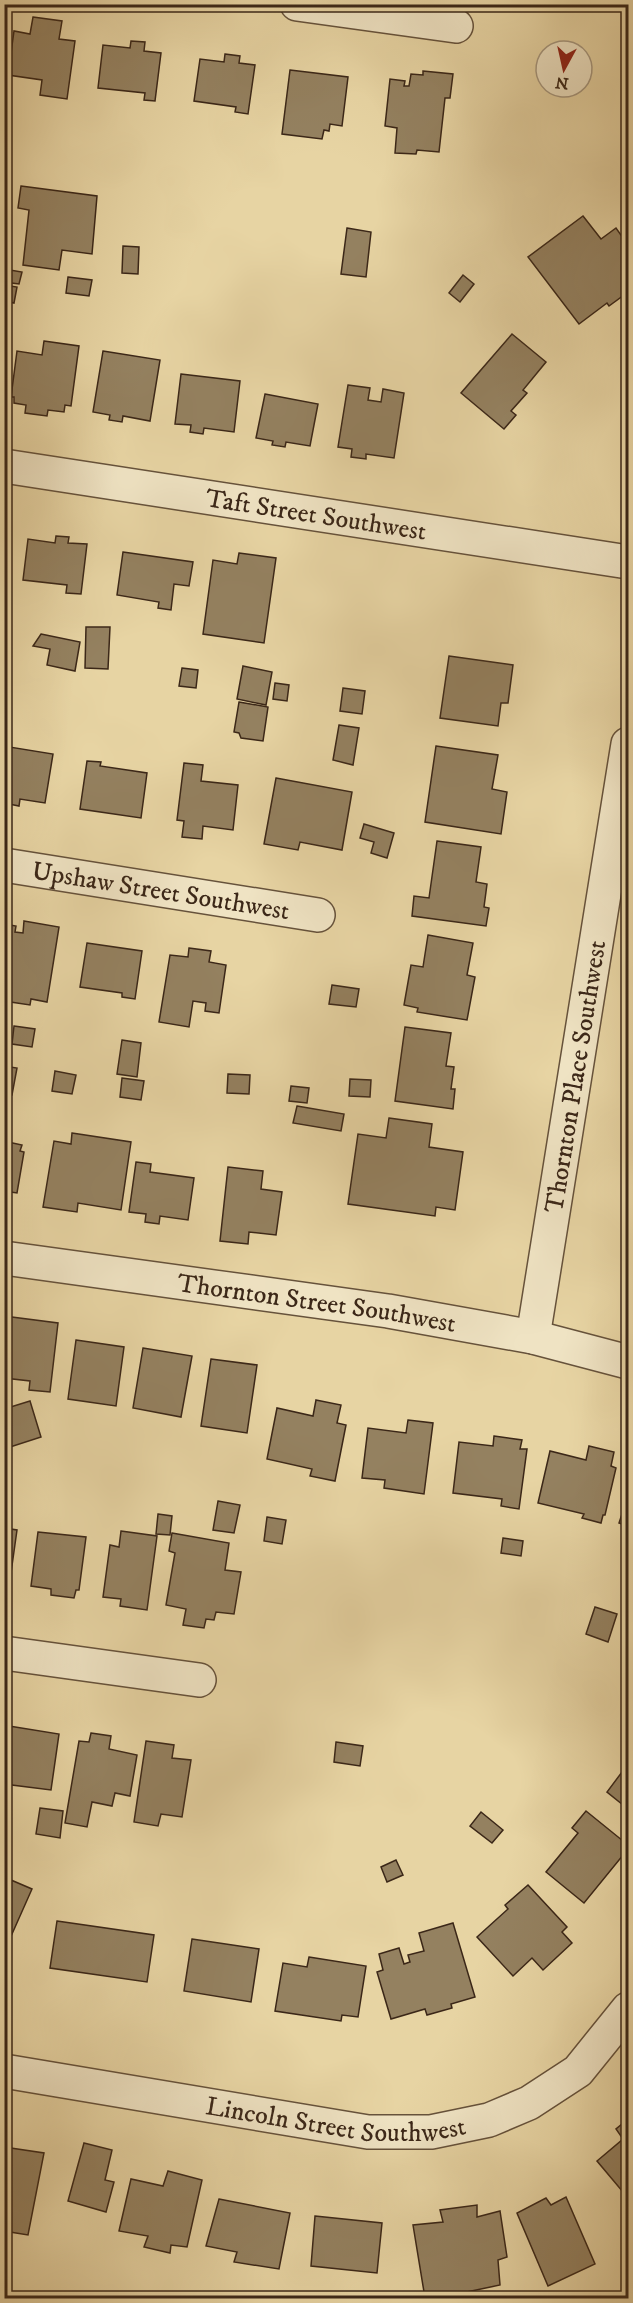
<svg xmlns="http://www.w3.org/2000/svg" width="633" height="2303" viewBox="0 0 633 2303" font-family="'IM FELL DW Pica',serif">
  <rect width="100%" height="100%" fill="#e7d4a3"/>
  <filter id="stains"><feTurbulence type="fractalNoise" baseFrequency=".00333" numOctaves="4"/><feColorMatrix values="0 0 0 0 .2 0 0 0 0 .09 0 0 0 0 .02 0 0 0 .5 -.17"/></filter>
  <radialGradient id="worn" r=".72"><stop offset=".6" stop-color="#630" stop-opacity="0"/><stop offset="1" stop-color="#630" stop-opacity=".3"/></radialGradient>
  <g fill="#948160" stroke="#3b2718" stroke-width="1.5">
    <path d="M33 17 62 21 59 39 75 41 67 99 40 95 42 80 8 75 14 31 30 34Z"/>
    <path d="M131 41 145 42 144 51 161 53 155 101 144 100 145 93 98 88 103 45 130 48Z"/>
    <path d="M225 54 240 56 239 63 255 65 248 114 235 112 236 107 194 101 200 59 224 62Z"/>
    <path d="M290 70 348 77 342 126 330 124 329 131 324 130 322 139 282 134Z"/>
    <path d="M423 71 453 74 450 98H445L439 152 417 150 416 154 395 153 397 128 385 126 390 79 405 81 404 86H409L411 74 423 75Z"/>
    <path d="M21 186 97 196 92 254 62 250 59 270 23 265 29 210 18 208Z"/>
    <path d="M583 216 601 239 616 228 628 245V292L609 306 607 303 579 324 528 257Z"/>
    <path d="M347 228 371 232 366 277 341 274Z"/>
    <path d="M123 246 139 247 138 274 122 273Z"/>
    <path d="M4 269 22 272 19 284 4 282Z"/>
    <path d="M463 275 474 284 460 302 449 293Z"/>
    <path d="M68 277 92 280 89 296 66 293Z"/>
    <path d="M4 285 17 287 14 303 4 301Z"/>
    <path d="M512 334 546 362 523 390 527 393 511 411 516 415 504 429 461 393Z"/>
    <path d="M44 341 79 346 71 406 65 405 64 412 48 410 47 416 25 413 26 405 14 403V397H11L17 351 42 355Z"/>
    <path d="M103 351 160 360 150 421 123 416 122 422 109 420 110 415 93 412Z"/>
    <path d="M181 374 240 381 234 432 204 428 203 434 190 432 191 425 175 424Z"/>
    <path d="M348 385 370 388 368 400 381 402 383 389 404 393 394 458 366 454V459L351 457 352 449 338 447Z"/>
    <path d="M265 394 318 404 310 446 286 442 285 447 272 445 273 441 256 438Z"/>
    <path d="M56 536 69 537 68 543 87 544 81 594 66 593 67 585 23 580 28 539 55 543Z"/>
    <path d="M123 552 193 562 189 586 174 584 171 610 158 608 159 602 117 595Z"/>
    <path d="M239 553 276 558 264 643 203 634 213 560 237 564Z"/>
    <path d="M86 627H110L108 669 85 668Z"/>
    <path d="M41 634 80 642 75 671 47 665 50 649 33 646Z"/>
    <path d="M449 656 513 665 508 703H501L498 726 440 718Z"/>
    <path d="M243 666 272 672 266 705 237 699Z"/>
    <path d="M182 668 198 670 196 688 179 686Z"/>
    <path d="M275 683 289 685 287 701 273 699Z"/>
    <path d="M343 688 365 691 362 714 340 711Z"/>
    <path d="M239 702 268 707 263 741 241 738 239 733 234 732Z"/>
    <path d="M339 725 359 728 353 765 333 760Z"/>
    <path d="M4 740 10 741 9 747 53 754 45 803 20 799 19 806 4 803Z"/>
    <path d="M436 746 498 755 492 789 507 792 501 834 425 822Z"/>
    <path d="M87 761 101 762 100 766 147 773 141 818 80 809Z"/>
    <path d="M184 763 203 765 201 781 238 785 233 830 203 826 202 839 182 837 184 821 177 820Z"/>
    <path d="M276 778 352 792 342 850 300 842 298 850 264 844Z"/>
    <path d="M364 824 394 833 387 858 371 853 374 842 360 838Z"/>
    <path d="M437 841 481 847 476 882 487 884 484 907 489 908 486 926 412 916 414 896 429 898Z"/>
    <path d="M24 921 59 927 47 1002 31 999 30 1005 4 1001V924L16 926 15 932 23 933Z"/>
    <path d="M428 935 473 943 467 975 475 977 467 1020 417 1012 418 1008 404 1005 411 965 423 967Z"/>
    <path d="M87 943 142 951 135 999 122 997V993L80 987Z"/>
    <path d="M189 948 211 951 209 962 226 965 219 1013 205 1011 206 1003 193 1001 189 1027 159 1022 170 955 188 957Z"/>
    <path d="M332 985 359 989 356 1007 329 1004Z"/>
    <path d="M14 1026 35 1029 32 1047 12 1044Z"/>
    <path d="M405 1027 451 1033 446 1066 454 1067 451 1089H455L453 1109 395 1101Z"/>
    <path d="M122 1040 141 1043 137 1077 117 1074Z"/>
    <path d="M4 1066 17 1068 12 1095 4 1094Z"/>
    <path d="M55 1071 76 1075 72 1094 52 1091Z"/>
    <path d="M228 1074 250 1075 249 1094 227 1093Z"/>
    <path d="M122 1078 144 1081 141 1100 120 1097Z"/>
    <path d="M350 1079 371 1080 370 1097 349 1096Z"/>
    <path d="M291 1086 309 1088 307 1103 289 1101Z"/>
    <path d="M297 1106 344 1114 341 1131 293 1123Z"/>
    <path d="M389 1118 432 1124 429 1147 463 1152 455 1210 436 1207 435 1216 348 1204 358 1134 386 1138Z"/>
    <path d="M72 1133 131 1142 121 1210 78 1203 77 1212 43 1207 54 1141 71 1144Z"/>
    <path d="M8 1142 22 1145 20 1151 24 1152 17 1193 4 1191V1149L7 1150Z"/>
    <path d="M136 1162 151 1164 150 1172 194 1178 188 1220 160 1216 159 1224 145 1222 146 1214 129 1212Z"/>
    <path d="M228 1167 263 1171 261 1189 282 1192 276 1235 249 1232 248 1244 220 1241Z"/>
    <path d="M4 1316 58 1323 50 1392 29 1390 30 1381 4 1378Z"/>
    <path d="M76 1340 124 1347 116 1406 68 1399Z"/>
    <path d="M143 1348 192 1356 181 1417 133 1408Z"/>
    <path d="M211 1359 257 1365 247 1433 201 1426Z"/>
    <path d="M316 1400 341 1405 337 1423 346 1425 335 1481 310 1476 312 1469 267 1459 277 1408 313 1416Z"/>
    <path d="M30 1401 41 1437 4 1449V1409Z"/>
    <path d="M408 1420 433 1423 424 1494 384 1488 385 1480 362 1478 368 1428 406 1433Z"/>
    <path d="M494 1436 522 1440 520 1449H527L519 1509 501 1506 502 1499 453 1493 459 1442 493 1446Z"/>
    <path d="M589 1446 614 1452 611 1466 616 1468 605 1515H603L601 1523 582 1518 584 1514 538 1503 550 1451 586 1460Z"/>
    <path d="M628 1496V1526L619 1523Z"/>
    <path d="M218 1501 240 1505 234 1533 213 1530Z"/>
    <path d="M158 1514 172 1516 170 1535 156 1534Z"/>
    <path d="M267 1517 286 1520 282 1544 264 1541Z"/>
    <path d="M4 1528 17 1530 10 1580 4 1579Z"/>
    <path d="M121 1531 157 1536 147 1610 120 1606 121 1599 103 1597 110 1545 119 1547Z"/>
    <path d="M38 1532 86 1537 79 1590H76L74 1598 51 1595V1589L31 1586Z"/>
    <path d="M172 1533 229 1543 225 1570 241 1572 234 1614 216 1612 214 1620 206 1619 204 1628 183 1625 186 1609 166 1605 175 1553 169 1551Z"/>
    <path d="M503 1538 523 1541 521 1556 501 1553Z"/>
    <path d="M595 1607 617 1614 608 1642 586 1634Z"/>
    <path d="M9 1726 59 1734 51 1790 4 1784V1755Z"/>
    <path d="M91 1733 111 1736 109 1749 137 1755 130 1796 115 1793 112 1806 92 1802 87 1827 65 1823 79 1741 89 1742Z"/>
    <path d="M146 1741 174 1745 172 1758 191 1760 182 1817 161 1814 158 1826 134 1822Z"/>
    <path d="M336 1742 363 1746 360 1766 334 1762Z"/>
    <path d="M628 1764V1809L607 1792Z"/>
    <path d="M40 1808 63 1811 60 1838 36 1834Z"/>
    <path d="M586 1811 628 1845V1849L584 1903 546 1872 578 1833 572 1828Z"/>
    <path d="M481 1812 503 1830 492 1843 470 1826Z"/>
    <path d="M396 1860 403 1875 387 1882 381 1867Z"/>
    <path d="M4 1877 32 1889 4 1952Z"/>
    <path d="M528 1885 567 1927 562 1932 572 1943 543 1970 532 1958 513 1976 477 1937 508 1909 505 1905Z"/>
    <path d="M57 1921 154 1935 147 1982 50 1968Z"/>
    <path d="M453 1923 475 1997 451 2004 452 2008 427 2015 425 2009 391 2019 377 1972 383 1970 379 1954 399 1948 404 1964 410 1962 408 1955 424 1951 419 1933Z"/>
    <path d="M192 1939 259 1949 251 2002 184 1991Z"/>
    <path d="M309 1957 366 1966 358 2017 342 2015 341 2021 275 2011 283 1963 307 1967Z"/>
    <path d="M628 2119V2198L597 2161 623 2139 616 2129Z"/>
    <path d="M84 2143 112 2150 105 2180 114 2182 106 2212 68 2201Z"/>
    <path d="M4 2147 44 2153 28 2235 4 2231Z"/>
    <path d="M168 2171 202 2180 187 2247 171 2245 170 2253 144 2247 148 2236 119 2231 131 2179 163 2186Z"/>
    <path d="M566 2197 595 2264 548 2286 517 2213 546 2198 551 2205Z"/>
    <path d="M219 2199 290 2213 279 2269 234 2262 237 2252 206 2246Z"/>
    <path d="M477 2205V2217L500 2211 507 2257 498 2260 500 2285 438 2298H425L413 2225 443 2222 440 2210Z"/>
    <path d="M315 2216 382 2223 377 2273 311 2266Z"/>
  </g>
  <g fill="none" stroke-linecap="round" stroke-linejoin="round">
    <defs>
      <g id="street">
        <path d="M297 4 456 26"/>
        <path id="s1" d="M4 466 628 562"/>
        <path id="s2" d="M4 865 318 915"/>
        <path id="s3" d="M4 1258 388 1311 533 1337 628 1362"/>
        <path id="s4" d="M533 1337 628 744"/>
        <path d="M4 1653 199 1680"/>
        <path id="s5" d="M4 2071 368 2132H431L489 2120 529 2103 578 2071 628 2009"/>
      </g>
    </defs>
    <use href="#street" stroke="#66523b" stroke-width="36"/>
    <use href="#street" stroke="#efe3c3" stroke-width="33"/>
  </g>
  <g text-anchor="middle" stroke-width="5" stroke-linejoin="round" paint-order="stroke">
    <g font-size="26" fill="#3b2718" stroke="#efe3c3">
      <text dy="9" stroke="none"><textPath href="#s1" startOffset="316">Taft Street Southwest</textPath></text>
      <text dy="9" stroke="none"><textPath href="#s2" startOffset="159">Upshaw Street Southwest</textPath></text>
      <text dy="9" stroke="none"><textPath href="#s4" startOffset="264">Thornton Place Southwest</textPath></text>
      <text dy="9" stroke="none"><textPath href="#s3" startOffset="316">Thornton Street Southwest</textPath></text>
      <text dy="9" stroke="none"><textPath href="#s5" startOffset="336">Lincoln Street Southwest</textPath></text>
    </g>
  </g>
  <rect width="633" height="2303" fill="none" stroke="#e7d4a3" stroke-width="24"/>
  <rect x="6" y="6" width="621" height="2291" fill="none" stroke="#3b2718" stroke-width="3"/>
  <rect x="12" y="12" width="609" height="2279" fill="none" stroke="#3b2718" stroke-width="1.5"/>
  <g transform="translate(564 69) rotate(188)"><circle r="28" fill="#efe3c3" stroke="#a7987f" stroke-width="1.5"/>
  <path d="M0-4.5L10 22L0 15L-10 22Z" fill="#8f2418"/>
  <text y="-9" font-size="16" font-weight="bold" text-anchor="middle" fill="#3b2718">N</text>
  </g>
  <rect width="100%" height="100%" filter="url(#stains)"/>
  <rect width="100%" height="100%" fill="url(#worn)"/>
</svg>
